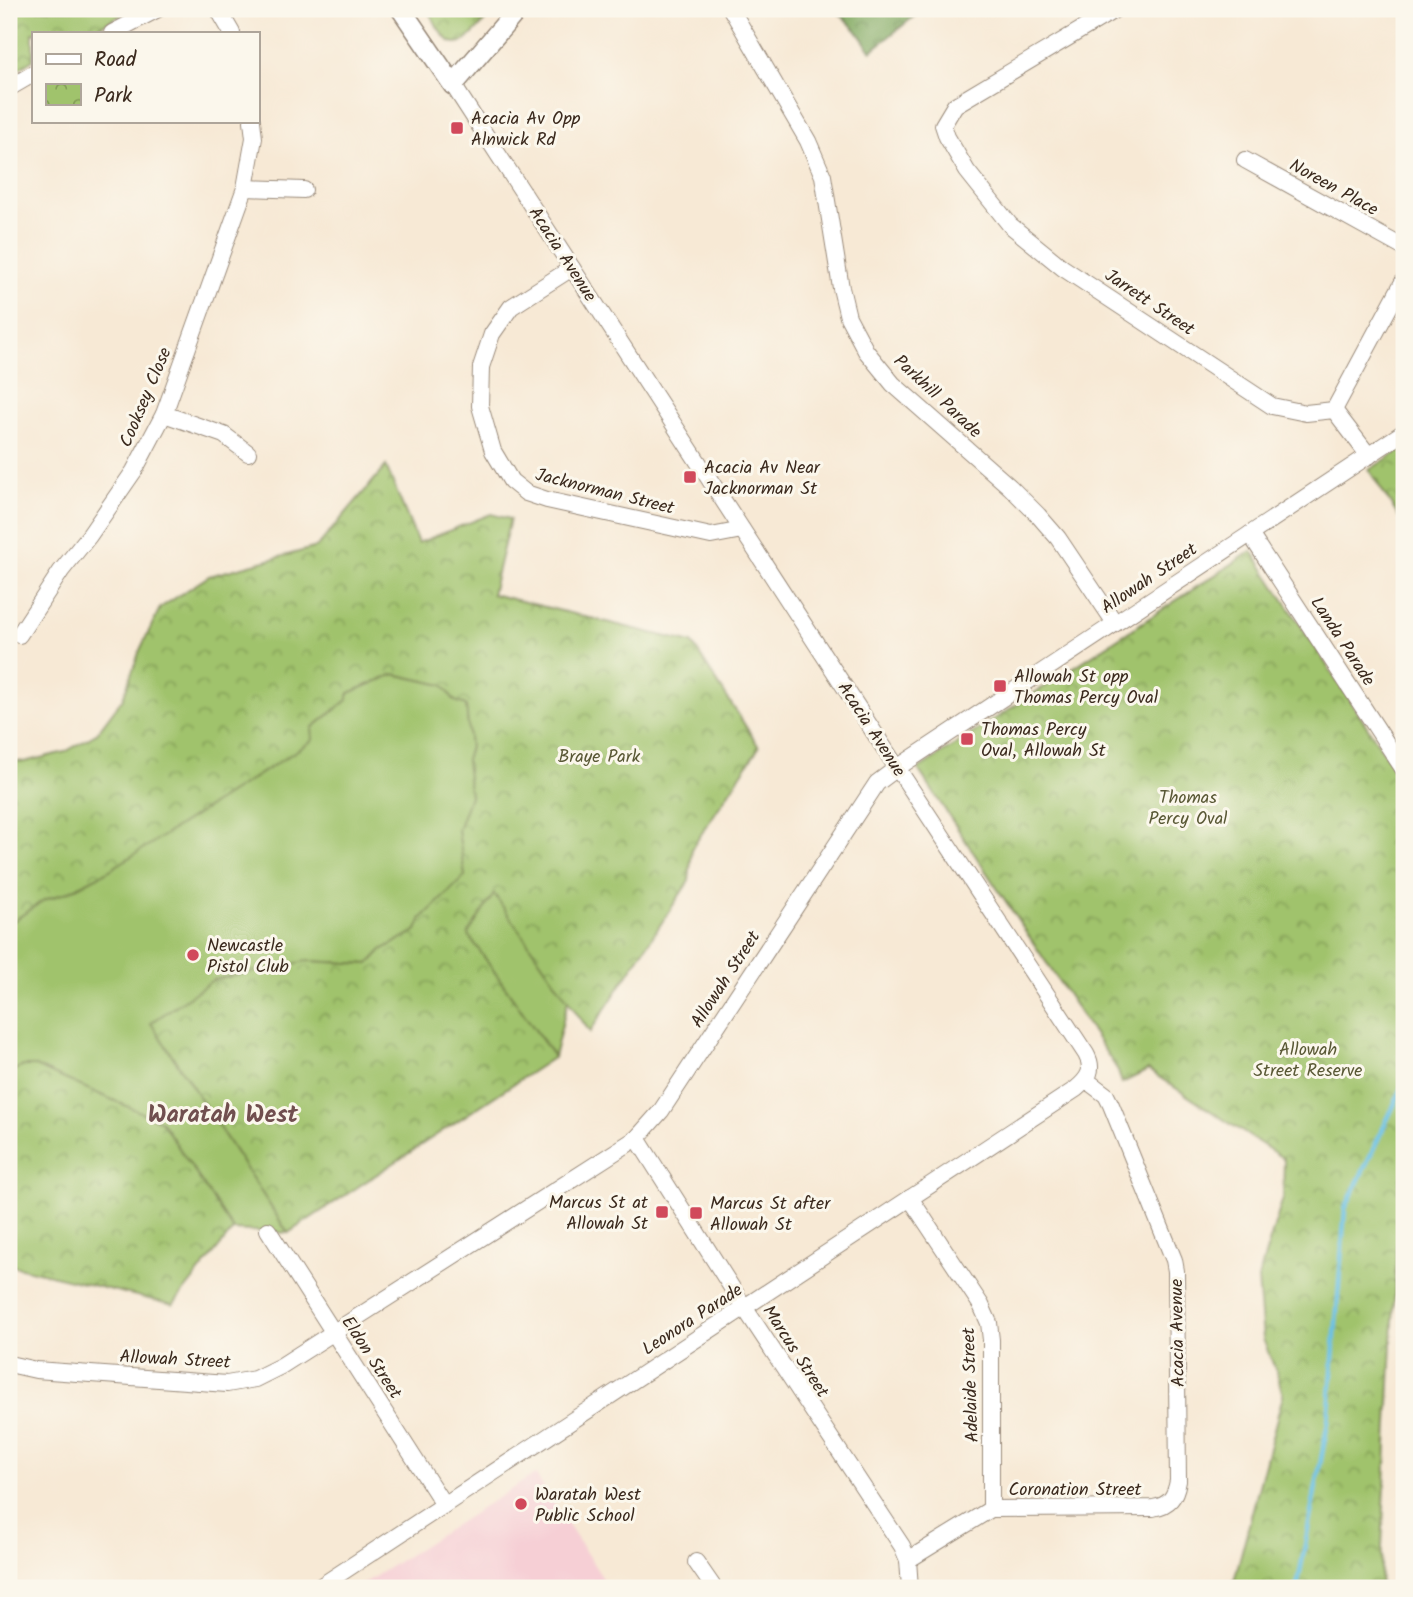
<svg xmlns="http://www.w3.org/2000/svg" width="1413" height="1597" viewBox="0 0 1413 1597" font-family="Kalam,sans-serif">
  <defs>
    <pattern id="forest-crowns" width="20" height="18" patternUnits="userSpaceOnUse" patternTransform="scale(1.75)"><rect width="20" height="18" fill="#80a960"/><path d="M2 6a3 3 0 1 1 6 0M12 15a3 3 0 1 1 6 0" fill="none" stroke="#6a8a4f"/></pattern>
    <pattern id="park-crowns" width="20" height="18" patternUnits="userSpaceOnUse" patternTransform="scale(1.75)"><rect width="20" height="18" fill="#a0c36c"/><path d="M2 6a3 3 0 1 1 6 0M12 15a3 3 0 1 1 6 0" fill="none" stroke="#849f58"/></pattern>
  </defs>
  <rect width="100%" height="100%" fill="#fbf7ec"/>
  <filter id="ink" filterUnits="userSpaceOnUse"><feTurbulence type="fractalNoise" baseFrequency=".0143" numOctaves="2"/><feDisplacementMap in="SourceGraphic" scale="14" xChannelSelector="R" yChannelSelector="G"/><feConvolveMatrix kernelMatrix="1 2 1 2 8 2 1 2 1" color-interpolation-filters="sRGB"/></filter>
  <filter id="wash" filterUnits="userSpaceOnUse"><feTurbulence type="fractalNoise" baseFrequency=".00686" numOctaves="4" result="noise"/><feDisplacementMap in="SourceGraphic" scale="28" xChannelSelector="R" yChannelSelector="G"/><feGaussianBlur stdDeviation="1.57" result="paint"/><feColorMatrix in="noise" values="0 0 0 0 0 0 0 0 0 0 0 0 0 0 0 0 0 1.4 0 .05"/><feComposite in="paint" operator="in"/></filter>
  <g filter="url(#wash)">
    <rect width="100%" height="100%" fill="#f7e9d5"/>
    <path fill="#f6cfd5" d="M535 1474 609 1588H357Z"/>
    <path fill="#a0c36c" stroke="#6e7645" stroke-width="2" d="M394 674 443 685 455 701 466 704 470 747 466 760 590 911 554 1057 468 934 422 918 418 930 382 950 369 964 307 961 152 1023 288 1233 233 1230 161 1121 24 1066 9 1072V869L312 740V728L347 700 349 693Z"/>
    <path fill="url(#forest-crowns)" stroke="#5e6a3f" stroke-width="2" d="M835 9H939L940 12 917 14 871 51 856 30Z"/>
    <g fill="url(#park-crowns)" stroke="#6e7645" stroke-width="2">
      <path d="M9 9H133L87 33H33V60L9 75Z"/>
      <path d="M427 9H494C484 20 463 56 446 38 438 30 433 18 427 9Z"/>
      <path d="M1404 448V525L1369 470Z"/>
      <path d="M386 466 418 543 491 514 510 519 492 594 692 643 759 747 692 848 689 881 590 1032 494 894 468 934 554 1057 288 1233 151 1023 213 980 307 961 369 964 382 950 417 930 422 918 465 876 458 830 470 796 466 760 470 747 466 705 455 701 443 685 394 674 349 693 347 700 312 728 313 740 110 870 68 892 44 900 9 924V760L24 762 65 752 96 734 123 698 140 650 160 608 209 576 317 547Z"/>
      <path d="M1252 551 1404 783V1171L1400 1179 1380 1588H1217L1234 1581 1283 1395 1277 1374 1263 1339 1258 1279 1283 1198 1284 1159 1148 1070 1122 1083 1117 1069 918 769Z"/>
      <path d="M24 1066H35L161 1121 233 1230 173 1305 9 1265V1072Z"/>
    </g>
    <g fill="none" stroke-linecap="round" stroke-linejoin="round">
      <path stroke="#69c1e6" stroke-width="4.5" d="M1297 1588 1328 1422 1345 1209 1404 1084"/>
    </g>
  </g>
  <g filter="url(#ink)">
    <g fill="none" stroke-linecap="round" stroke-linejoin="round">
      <defs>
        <g id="minor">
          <path d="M218 9 232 33"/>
          <path d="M731 9 808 141 823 176 841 288 848 317 866 351 893 384 1010 487 1038 515 1058 538 1115 623"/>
          <path d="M1116 9 955 105 943 125 947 137 967 171 1010 225 1063 268 1272 406 1306 413 1334 410 1369 456"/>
          <path d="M112 33 158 9"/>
          <path d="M9 88 33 74"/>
          <path d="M1245 160 1404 248"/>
          <path d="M245 188 304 190"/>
          <path d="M572 268 511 307 492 334 481 367 480 406 493 451 511 481 526 493 547 500 711 536 742 530"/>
          <path d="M1334 410 1404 280"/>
          <path d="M164 414 224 435 248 453"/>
          <path d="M1250 534 1404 770"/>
          <path d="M19 635 61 571 89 536 134 471 164 414 245 188 254 138 252 121"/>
          <path d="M637 1138 744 1307 902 1546 908 1560 910 1588"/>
          <path d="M910 1198 981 1305 989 1323 991 1340V1509"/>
          <path d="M268 1230 444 1505"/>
          <path d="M9 1364 36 1370 227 1384 255 1379 281 1366 637 1138 661 1111 877 783 897 768 1404 432"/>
          <path d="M908 1560 991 1509 1153 1508C1170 1505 1175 1497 1178 1481L1176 1271 1174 1260 1111 1105 1106 1095 1086 1080"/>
          <path d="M696 1562 714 1588"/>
          <path d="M318 1588 1076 1089C1088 1079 1095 1070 1086 1054L890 757 453 85"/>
        </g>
        <path id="tertiary" d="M401 9 453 85 518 9"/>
      </defs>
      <use href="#minor" stroke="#998a7a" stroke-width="18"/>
      <use href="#tertiary" stroke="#998a7a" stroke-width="22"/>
      <use href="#minor" stroke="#fff" stroke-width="16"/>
      <use href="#tertiary" stroke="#fff" stroke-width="19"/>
    </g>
  </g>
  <g fill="#d1495b" stroke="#fbf7ec" stroke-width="2.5">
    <rect x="450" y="121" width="14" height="14" rx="3.5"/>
    <rect x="683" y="470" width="14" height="14" rx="3.5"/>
    <rect x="993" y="679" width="14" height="14" rx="3.5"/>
    <rect x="960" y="732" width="14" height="14" rx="3.5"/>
    <circle cx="193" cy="955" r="7"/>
    <rect x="655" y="1205" width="14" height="14" rx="3.5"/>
    <rect x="689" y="1206" width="14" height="14" rx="3.5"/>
    <circle cx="521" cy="1504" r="7"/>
  </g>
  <g text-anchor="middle" stroke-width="6" stroke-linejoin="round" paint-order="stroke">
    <g font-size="18" fill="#3b2a1e" stroke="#fbf7ec" text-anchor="start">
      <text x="471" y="124">Acacia Av Opp<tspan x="471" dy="21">Alnwick Rd</tspan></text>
      <text x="704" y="473">Acacia Av Near<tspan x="704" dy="21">Jacknorman St</tspan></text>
      <text x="1014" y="682">Allowah St opp<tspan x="1014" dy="21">Thomas Percy Oval</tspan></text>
      <text x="981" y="735">Thomas Percy<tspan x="981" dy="21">Oval, Allowah St</tspan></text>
      <text x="207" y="951">Newcastle<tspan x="207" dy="21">Pistol Club</tspan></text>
      <text x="648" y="1208" text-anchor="end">Marcus St at<tspan x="648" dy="21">Allowah St</tspan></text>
      <text x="710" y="1209">Marcus St after<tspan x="710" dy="21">Allowah St</tspan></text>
      <text x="535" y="1500">Waratah West<tspan x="535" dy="21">Public School</tspan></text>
    </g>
    <g font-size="18" fill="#3b2a1e" stroke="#fbf7ec">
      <text transform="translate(1334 187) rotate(29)" y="6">Noreen Place</text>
      <text transform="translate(563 254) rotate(57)" y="6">Acacia Avenue</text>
      <text transform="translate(1150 302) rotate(34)" y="6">Jarrett Street</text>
      <text transform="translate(938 396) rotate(43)" y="6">Parkhill Parade</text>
      <text transform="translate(145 397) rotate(-67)" y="6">Cooksey Close</text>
      <text transform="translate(605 491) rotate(14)" y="6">Jacknorman Street</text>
      <text transform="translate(1149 578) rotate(-34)" y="6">Allowah Street</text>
      <text transform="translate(1343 641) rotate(57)" y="6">Landa Parade</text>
      <text transform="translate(872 729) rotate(57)" y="6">Acacia Avenue</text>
      <text transform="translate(725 979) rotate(-57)" y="6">Allowah Street</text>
      <text transform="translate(692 1319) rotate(-33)" y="6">Leonora Parade</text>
      <text transform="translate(1177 1333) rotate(-91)" y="6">Acacia Avenue</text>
      <text transform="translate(796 1351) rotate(57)" y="6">Marcus Street</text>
      <text transform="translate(372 1357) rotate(57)" y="6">Eldon Street</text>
      <text transform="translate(175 1359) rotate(3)" y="6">Allowah Street</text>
      <text transform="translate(970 1385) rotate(-92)" y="6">Adelaide Street</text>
      <text x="1075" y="1495">Coronation Street</text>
    </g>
    <g font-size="18" fill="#595835" stroke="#fbf7ec">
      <text x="599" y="762">Braye Park</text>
      <text x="1188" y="803">Thomas<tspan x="1188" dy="21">Percy Oval</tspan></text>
      <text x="1308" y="1055">Allowah<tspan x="1308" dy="21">Street Reserve</tspan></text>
    </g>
    <g font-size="24" font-weight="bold" fill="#714f4f" stroke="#fbf7ec">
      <text x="223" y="1122">Waratah West</text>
    </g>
  </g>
  <rect width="1413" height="1597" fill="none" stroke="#fbf7ec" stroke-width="35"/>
  <rect x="32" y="32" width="228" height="91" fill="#fbf7ec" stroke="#aea59a" stroke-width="2"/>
  <rect x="46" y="54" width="35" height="10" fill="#ffffff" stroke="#aea59a" stroke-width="2"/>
  <text x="94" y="66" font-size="21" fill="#3b2a1e">Road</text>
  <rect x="46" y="84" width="35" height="21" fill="url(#park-crowns)" stroke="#aea59a" stroke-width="2"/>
  <text x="94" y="102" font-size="21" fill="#3b2a1e">Park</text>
</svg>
